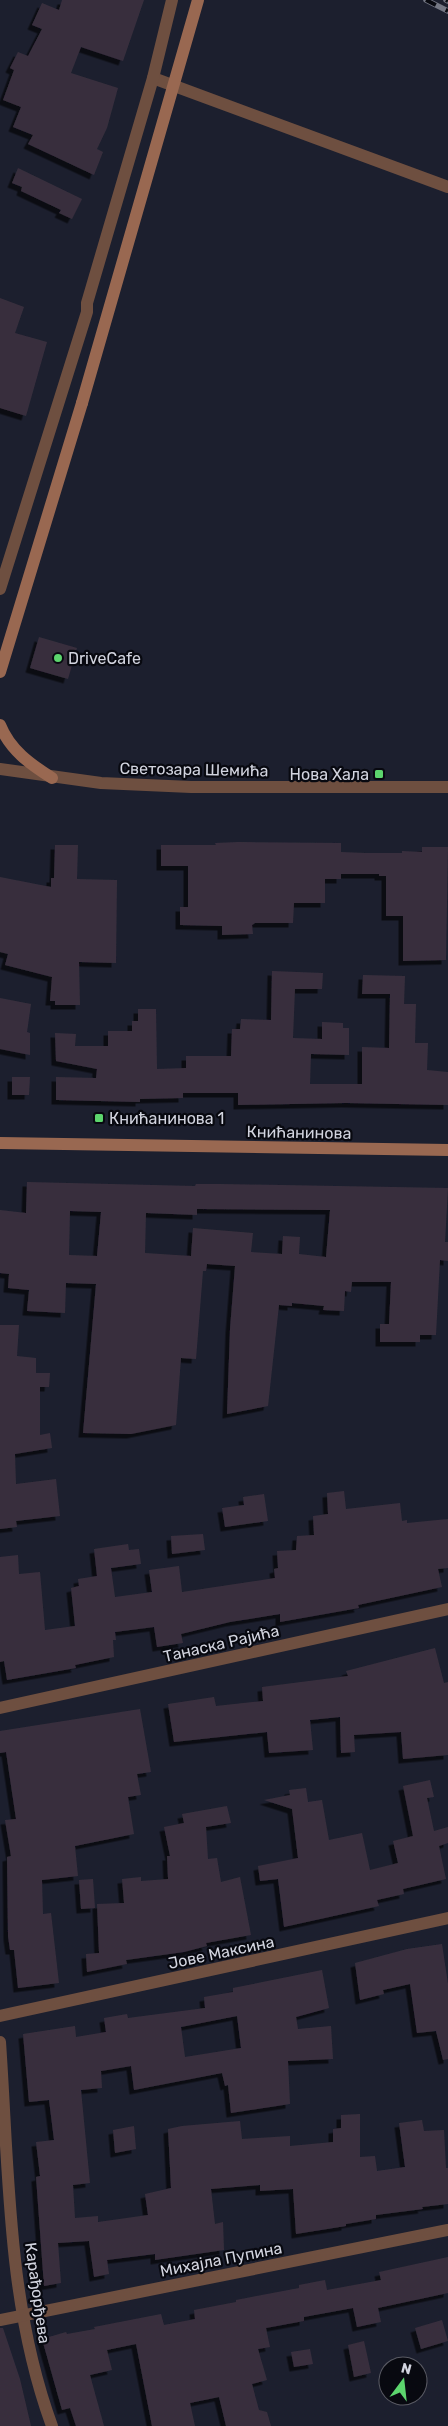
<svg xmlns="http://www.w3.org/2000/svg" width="448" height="2426" viewBox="0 0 448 2426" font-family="Rubik,sans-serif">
  <defs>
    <filter id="shadow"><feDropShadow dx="-4.5" dy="4.5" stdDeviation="0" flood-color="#0009"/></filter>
  </defs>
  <rect width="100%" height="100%" fill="#1c1f2e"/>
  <g fill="#382f3d" fill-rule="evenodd" filter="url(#shadow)">
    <path d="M62 0H144L123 61 81 47 71 73 118 88 107 128 97 149 103 152 94 175 28 144 33 135 13 127 21 107 3 100 14 70 10 68 18 52 28 56 42 29 32 25 42 3 59 10Z"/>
    <path d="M18 168 82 199 72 219 59 213 61 210 21 191 22 187 12 183Z"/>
    <path d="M0 298 24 307 15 333 47 342 26 416 0 408Z"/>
    <path d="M39 637 77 648 68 679 30 668Z"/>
    <path d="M238 842 341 843V852L366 853H402V851L422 852V847H448L446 960 403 961V916H386V876H379V874H341V879H325V903H294L293 923H255L252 925 253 934 222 935V926L180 925V907H188V866H161V845H216L215 843Z"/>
    <path d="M55 845H78L77 879 117 880 116 963 79 962 80 1005H55V1001H50L52 977 5 965 8 954 0 952V877L51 887V878H54Z"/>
    <path d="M272 971 323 973 322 989H295L293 1038 322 1039V1022L343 1023V1028H349V1055L311 1054 310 1084H362V1047L389 1048 390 994H362L363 975 405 976 404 1004H416L415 1043H428L427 1070 448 1072V1105L346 1103 238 1105V1093H183V1098L140 1099V1102L56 1100V1077L96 1078 97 1069 56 1061 55 1033 76 1034 75 1046H108V1031H132V1021H138V1009H156L157 1069 186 1068V1056H231L232 1029H240L241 1019 271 1020Z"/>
    <path d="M0 998 31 1004 27 1032 30 1033V1055L0 1049Z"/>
    <path d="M12 1077H30L29 1095H12Z"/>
    <path d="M27 1182 195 1186 196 1184H219L448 1188 445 1242H448V1261L440 1260 436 1335H420V1342H380V1324H389L391 1282H352L351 1292 345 1291 344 1311 323 1310 324 1306 292 1303V1306L279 1305 268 1406 227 1414 230 1329 235 1266 207 1264 206 1271H203L196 1359 181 1358 176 1425 131 1434 83 1433 96 1284 66 1283 65 1313 27 1311 29 1290 8 1288 9 1274 0 1273V1210L26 1213ZM197 1209 330 1210 326 1257 299 1254 300 1237 283 1236 282 1254 251 1252 253 1233 193 1228 191 1256 145 1253 146 1213 197 1215ZM70 1211 101 1212 97 1256 69 1255Z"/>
    <path d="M0 1325H19L17 1356 36 1358V1373H50L49 1387H40V1435L50 1433 52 1448 15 1454 16 1484 56 1479 60 1516 16 1521 17 1527 0 1529Z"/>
    <path d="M344 1491 346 1509 400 1503 402 1521 407 1520V1523L448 1519V1568L438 1569 442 1587 358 1605 359 1608 280 1622V1614L230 1622 181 1634 183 1643 157 1647 154 1627 115 1632 116 1640H113L114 1657 75 1665 76 1668 7 1680 4 1661 0 1662V1557L18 1555 19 1574 40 1572 45 1630 75 1626 71 1588 79 1586 78 1579 97 1576 94 1549 128 1544 129 1550 139 1549 141 1564 111 1568 115 1597 152 1592 149 1570 179 1566 182 1592 275 1578 274 1569 278 1568 277 1551 296 1550 297 1536 314 1535 313 1516 328 1514 327 1493Z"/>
    <path d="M264 1494 268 1521 225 1527 222 1508 244 1505 243 1497Z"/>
    <path d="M203 1534 205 1550 172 1554 171 1536Z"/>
    <path d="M435 1648 444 1683 448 1682V1755L403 1759 401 1732 354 1735 355 1752 341 1753 340 1717 310 1720 313 1750 269 1753 267 1732 174 1742 168 1704 214 1697 216 1706 263 1701 262 1687 348 1676 346 1671Z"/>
    <path d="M140 1709 151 1772 137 1774 141 1795 128 1797 134 1834 75 1846 78 1876 42 1880 43 1914 51 1913 59 1983 18 1988 14 1950H10L8 1936 7 1857 11 1856 5 1820 16 1819 6 1752 0 1753V1731Z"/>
    <path d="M430 1780 434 1797 427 1798 434 1831 448 1827V1843L439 1846 446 1879 403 1889 404 1894 377 1900 379 1906 284 1927 278 1879 260 1881 258 1866 298 1858 292 1809 264 1800 290 1795 289 1790 306 1788 308 1802 322 1800 329 1840 362 1833 370 1870 398 1863 393 1841 413 1836 403 1786Z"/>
    <path d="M227 1806 231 1823 206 1827 208 1859 217 1858 221 1882 240 1877 251 1935 206 1943 207 1946 184 1952 126 1960 127 1964 87 1972 86 1954 99 1953 97 1904 124 1903 122 1879 141 1877V1881L168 1879 167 1856H170L164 1827 184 1823 182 1814Z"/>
    <path d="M93 1879 95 1908 81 1909 79 1880Z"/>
    <path d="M442 1944 448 1984V2059L443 2060 436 2031 417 2033 410 1984 383 1990 384 1994 360 2000 355 1963 407 1949Z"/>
    <path d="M322 1970 329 2008 296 2017 298 2029 331 2026 333 2059 288 2061 290 2104 231 2113 228 2085 225 2086 222 2073 134 2090 131 2066 101 2071 102 2088 81 2090 90 2183 73 2185 75 2218 98 2216V2222L148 2215 145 2194 171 2188 168 2129 182 2126 240 2121 242 2139 290 2136V2146L333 2142V2129L341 2128V2115L360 2114V2157L375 2156 377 2171 405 2167 399 2123 422 2120 424 2131 444 2130 446 2168H448V2204L422 2207 423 2209 376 2215V2219L346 2224V2226L296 2234 293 2189 260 2191V2185L211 2189 215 2224 223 2222 224 2250 155 2260V2254L107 2260 109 2274 94 2277 89 2241 58 2243 61 2283 44 2286 36 2177 40 2176 36 2142 54 2140 49 2100 29 2102 23 2034 75 2026 76 2037 106 2032 104 2018 127 2014 128 2018 205 2008 204 1997 233 1992V1988ZM237 2016 241 2048 185 2057 181 2027Z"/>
    <path d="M134 2126 136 2149 115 2153 113 2130Z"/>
    <path d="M448 2257V2293L378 2308 381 2322 357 2327 353 2308 304 2317V2321L266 2328 270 2347 258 2349 267 2380 252 2384 259 2410 267 2412 271 2426H226L219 2397 190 2403 195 2426H152L136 2344 107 2350 112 2370 90 2375 104 2426H76L70 2408 62 2410 42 2339 66 2332 67 2334 95 2329 94 2327 161 2314 164 2325 195 2319 194 2310 236 2302V2300L299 2288V2285L325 2280 327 2290 381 2280 379 2272Z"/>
    <path d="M442 2320 448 2341 421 2349 415 2328Z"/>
    <path d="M0 2328H3L20 2379 31 2426H0Z"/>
    <path d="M364 2341 371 2373 354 2377 348 2345Z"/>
    <path d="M310 2349 313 2364 294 2367 291 2352Z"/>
  </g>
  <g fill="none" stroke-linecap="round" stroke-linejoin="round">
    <g stroke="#6e4f40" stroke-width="12">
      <path d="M153 78 448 187"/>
      <path d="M0 589 87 312V303L153 78 172 0"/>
      <path d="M0 769 101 783 191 787H448"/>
      <path d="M0 1708 448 1609"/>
      <path d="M0 2016 448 1918"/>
      <path d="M0 2042C9 2171 7 2304 52 2426"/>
      <path d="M0 2320 448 2230"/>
    </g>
    <g stroke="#996851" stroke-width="12">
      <path d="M0 672 82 403"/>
      <path d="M0 725C10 750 30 764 52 778"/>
      <path d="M0 1143 448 1150"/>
    </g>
    <defs>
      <g id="rail">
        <path d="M426 0 448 11"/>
        <path d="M446 0 448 1"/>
      </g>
    </defs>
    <use href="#rail" stroke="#757885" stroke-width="5.5"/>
    <use href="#rail" stroke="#080910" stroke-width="4" stroke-dasharray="11" stroke-linecap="butt"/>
    <path stroke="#996851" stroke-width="12" d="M82 403 198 0"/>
  </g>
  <g fill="#5cd56d" stroke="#080910" stroke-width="2">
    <circle cx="58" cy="658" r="5"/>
    <rect x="374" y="769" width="10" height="10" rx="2.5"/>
    <rect x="94" y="1113" width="10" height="10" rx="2.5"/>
  </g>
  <g text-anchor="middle" stroke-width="4.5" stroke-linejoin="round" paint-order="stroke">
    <g font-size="16" fill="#d2d4df" stroke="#080910" text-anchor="start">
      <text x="68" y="664">DriveCafe</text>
      <text x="369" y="780" text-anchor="end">Нова Хала</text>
      <text x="109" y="1124">Книћанинова 1</text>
    </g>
    <g font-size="16" fill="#d2d4df" stroke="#080910">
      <text transform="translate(194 769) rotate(1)" y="6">Светозара Шемића</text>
      <text transform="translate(299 1132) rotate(1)" y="6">Книћанинова</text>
      <text transform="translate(221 1643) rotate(-13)" y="6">Танаска Рајића</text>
      <text transform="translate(221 1952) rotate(-12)" y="6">Јове Максина</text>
      <text transform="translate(221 2259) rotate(-11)" y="6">Михајла Пупина</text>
      <text transform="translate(38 2293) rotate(82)" y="6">Карађорђева</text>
    </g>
  </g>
  <g transform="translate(403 2381) rotate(15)"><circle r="24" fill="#080910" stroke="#595a63"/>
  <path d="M0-4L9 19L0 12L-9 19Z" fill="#5cd56d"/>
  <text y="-8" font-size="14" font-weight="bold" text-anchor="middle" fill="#d2d4df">N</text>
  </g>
</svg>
